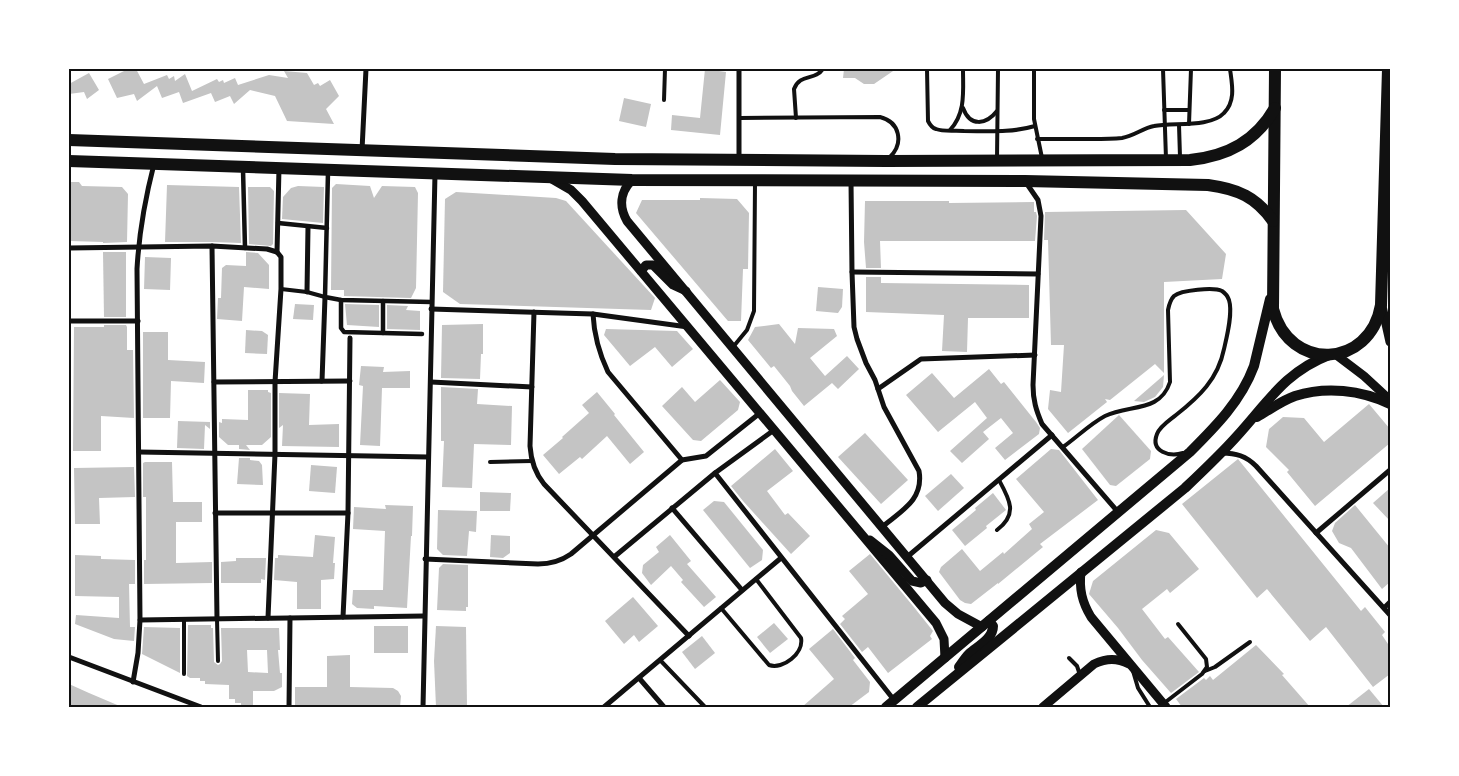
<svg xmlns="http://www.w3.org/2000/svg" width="1459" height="776" viewBox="0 0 1459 776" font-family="'Sofia Sans Condensed',sans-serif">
  <rect width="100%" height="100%" fill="#fff"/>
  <g fill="#c4c4c4" fill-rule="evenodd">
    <path d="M128 69H136L144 84 167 75 169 79 174 76 175 81 185 74 192 91 217 79 219 82 223 80 224 83 235 78 238 85 269 75 288 78 284 71 307 73 314 85 318 83 320 86 330 80 339 96 326 109 334 124 287 121 275 96 250 90 234 104 230 96 215 102 211 93 183 103 179 92 162 98 157 86 137 101 134 94 117 98 108 79Z"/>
    <path d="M705 69 726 72 720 135 671 130 672 115 700 118Z"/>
    <path d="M844 69H896L874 84H864L855 78H843Z"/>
    <path d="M89 73 99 90 87 99 84 92 69 94V84Z"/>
    <path d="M624 98 651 104 646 127 619 121Z"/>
    <path d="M71 182H79L82 186 122 187 128 194 127 242 103 243V242L70 241Z"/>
    <path d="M336 184 370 186 374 198 382 186 415 187 418 193 416 288 411 298 344 296V290H331L332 188Z"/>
    <path d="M167 185 239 187 241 243 212 242H165Z"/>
    <path d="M298 186 324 187 323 223 282 219 283 197 291 188Z"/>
    <path d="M248 187H270L274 191 273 244 271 246 249 244Z"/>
    <path d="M456 192 556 198 566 201 655 298 651 310 460 304 443 292 445 199Z"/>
    <path d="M700 198 737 199 749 213 748 269H743L741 321H728L636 213 642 200H700Z"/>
    <path d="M865 201H949V203L1034 202V212H1036L1037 216 1035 241H880L881 268H866L864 242Z"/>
    <path d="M1186 210 1226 254 1222 279 1164 282V373L1155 364 1110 400 1105 399 1107 402 1068 433 1048 409 1050 390 1061 392 1064 345H1051L1048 240H1044L1045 212Z"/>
    <path d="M103 252H126V317H104Z"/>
    <path d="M246 252 258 253 269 265V289L244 287 242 321 217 319 218 298H221L222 268 226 265 246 266Z"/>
    <path d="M145 257 171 258 170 290 144 289Z"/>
    <path d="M866 277H881V283L1029 285V318H968L967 352 942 351 944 315 866 312Z"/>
    <path d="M818 287 843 289 842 307 838 313 816 311Z"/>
    <path d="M295 304 314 305 313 320 293 319Z"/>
    <path d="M345 304 379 305V327L347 325Z"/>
    <path d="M387 305 408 306 406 310 420 311V330L387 329Z"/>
    <path d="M483 324V354H481L480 379 441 378 442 325Z"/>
    <path d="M779 324 795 344 798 328 834 329 837 336 810 358 825 376 847 356 859 369 838 389 832 383 804 406 792 391 790 386 774 366 771 368 748 340 755 327Z"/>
    <path d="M104 325H126L127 327V350H133L134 418 101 416V451H73L74 327H104Z"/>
    <path d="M606 329 677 331 693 349 672 367 655 347 630 366 604 335Z"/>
    <path d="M246 330 262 331 268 335 267 354 245 353Z"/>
    <path d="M143 332H168V360L205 362 204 383 171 381 170 418H143Z"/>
    <path d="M361 366 384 367 383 372 410 371V388H382L380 446 360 445 363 386 359 385Z"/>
    <path d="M989 369 1001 384 1004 382 1036 422 1040 428 1039 434 1005 460 995 448 1013 433 1001 418 983 432 989 439 962 463 950 451 987 418 975 402 938 432 906 395 932 373 954 398Z"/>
    <path d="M1164 375 1163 387 1155 397 1144 402 1134 401Z"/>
    <path d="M720 380 740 402 738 410 701 441 693 440 662 406 682 387 695 402Z"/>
    <path d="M441 387 478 389 477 404 512 406 511 445 474 444 472 488 442 487 444 441H441Z"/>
    <path d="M248 390H268V392L271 393V437L262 445H246L250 450 239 449V445H228L219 437V422L222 423V419L248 420Z"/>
    <path d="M597 392 615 414 614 415 644 452 630 464 607 436 582 459 580 457 559 474 543 455 563 438 562 437 589 413 582 405Z"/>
    <path d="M279 393 310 394 309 425 339 424V447L282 446 283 425 279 428Z"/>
    <path d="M1369 404 1390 429V443L1315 506 1287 472 1289 470 1266 447 1269 429 1283 417 1304 418 1324 442Z"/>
    <path d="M1119 415 1151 451 1150 459 1116 486 1110 485 1082 449Z"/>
    <path d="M178 421 210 422V429L205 425 204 449 177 448Z"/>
    <path d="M865 433 908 480 881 504 838 457Z"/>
    <path d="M775 449 793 471 767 491 785 515 788 513 810 536 791 554 743 501 731 486Z"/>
    <path d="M1051 449 1059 450 1098 500 1040 544 1043 547 998 584V583L971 604 965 603 960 600 939 572 941 567 962 549 980 571 1003 552 1004 554 1032 529 1029 524 1044 512 1016 479Z"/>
    <path d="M239 458H250V460L259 461 262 465 263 485 237 484Z"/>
    <path d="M1238 459 1361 611 1365 607 1385 632 1382 635 1390 647V674L1373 687 1326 627 1310 641 1267 589 1257 598 1182 504Z"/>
    <path d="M145 462H172L173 502H202V522H176V563L212 562V583L144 584V560H146V497H143V463Z"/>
    <path d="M311 465 337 467 335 493 309 491Z"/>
    <path d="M134 467 135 497 99 498 100 524H75L74 468Z"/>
    <path d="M951 474 964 488 938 511 925 496Z"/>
    <path d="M1390 488V521L1373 503Z"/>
    <path d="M480 492 511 493 510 511H480Z"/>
    <path d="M993 493 1006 510 986 526 987 528 965 546 952 530 976 510 975 508Z"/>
    <path d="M714 501 724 502 763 550 762 560 750 568 703 510Z"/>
    <path d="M385 505 413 506 412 536H411L407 608 374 606V609L357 608 352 604 353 590H383L385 531 353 529 354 507 386 509Z"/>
    <path d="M1355 505 1390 548V582L1382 589 1351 548 1339 543 1332 531 1335 523Z"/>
    <path d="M438 510 477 511 476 532 469 531 467 556 443 555 437 549Z"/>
    <path d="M1156 530 1169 533 1199 569 1170 593 1167 589 1142 609 1165 639 1168 637 1199 672 1171 693 1142 660 1118 628 1089 594 1093 581Z"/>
    <path d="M315 535 335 537 333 563H335L334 579 321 580V609H297V582L274 580 275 558H278V555L313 557Z"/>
    <path d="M491 535 510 536V553L503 558 490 557Z"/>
    <path d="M670 535 691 561 687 564 716 597 704 607 681 582 683 580 671 566 651 585 642 573 643 565 659 552 656 547Z"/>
    <path d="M870 554 913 606 933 631 930 636 932 639 888 673 868 647 862 652 840 624 845 619 842 616 868 594 849 571Z"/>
    <path d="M75 555 101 556V559L135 560V584H129L130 627H135L134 641 114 639 75 624 76 615 119 618V597L75 596Z"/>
    <path d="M236 558H266L265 580 261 579V583H221V562L236 561Z"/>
    <path d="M443 564 468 565V607H466V611L437 610 439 568Z"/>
    <path d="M633 597 658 626 639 642 634 635 624 644 605 621Z"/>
    <path d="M774 623 788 639 770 653 757 637Z"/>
    <path d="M188 625H211V628H213L214 662 218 665 220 664 222 661 221 628H279L280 650H278L280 673H282V687L274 691H253V706H241V703H235V699H229V685L205 684V681H200V678H190L187 676ZM247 650H267L268 673 248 672Z"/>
    <rect x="374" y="626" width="34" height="27"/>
    <path d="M436 626 466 627 467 707H436L434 661Z"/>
    <path d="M144 627 180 628V673L142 654Z"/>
    <path d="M833 629 855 658 853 660 870 682 869 692 849 707H802L834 679 809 649Z"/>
    <path d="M702 636 715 653 695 669 682 652Z"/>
    <path d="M1256 645 1284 674 1282 675 1310 707H1182L1176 699 1204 678 1206 680 1210 676 1213 680Z"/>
    <path d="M350 655V687L393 688 398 691 401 696 400 707H295V687H327V656Z"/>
    <path d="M69 684 89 693 122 707H69Z"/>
    <path d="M1369 689 1384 707H1346Z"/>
  </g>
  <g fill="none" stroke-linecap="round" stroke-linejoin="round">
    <g stroke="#111" stroke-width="4">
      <path d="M927 69 928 121C930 125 932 128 936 129 944 132 955 130 964 131 988 131 1011 133 1035 126"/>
      <path d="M1034 69V119L1042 158"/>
      <path d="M1163 69 1166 159"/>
      <path d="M664 100 665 69"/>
      <path d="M963 108C970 127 986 125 997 111"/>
      <path d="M1164 110H1189"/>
      <path d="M740 118 880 117C900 122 904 143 890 157"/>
      <path d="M796 118 794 89C800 73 815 81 823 69"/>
      <path d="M1189 124 1191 69"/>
      <path d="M1179 125 1180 157"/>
      <path d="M950 130C966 113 963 91 963 69"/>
      <path d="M1037 139C1055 139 1073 139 1091 139 1101 139 1112 139 1122 138 1134 136 1143 128 1154 126 1173 122 1210 128 1224 113 1236 101 1232 84 1230 69"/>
      <path d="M997 159 998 69"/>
      <path d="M281 289 307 292 325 297"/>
      <path d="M733 347 747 330 754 311 755 183"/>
      <path d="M1063 447C1077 437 1090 424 1105 416 1129 404 1160 413 1170 382L1168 310C1169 305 1170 300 1174 296 1181 290 1214 287 1222 291 1225 293 1228 297 1229 300 1233 313 1227 336 1224 349 1218 379 1199 397 1176 415 1170 420 1160 426 1157 434 1150 452 1170 457 1183 453"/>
      <path d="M490 462 532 461"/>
      <path d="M997 530C1018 514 1010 500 999 480"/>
      <path d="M721 608 769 665C783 670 804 653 801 638L756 579"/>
      <path d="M184 619V674"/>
      <path d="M217 619 218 661"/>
      <path d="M1069 658 1077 666 1080 675"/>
      <path d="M660 660 705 707"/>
      <path d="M1133 671 1138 688 1150 707"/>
      <path d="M1205 671 1215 667 1250 642"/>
      <path d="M1163 704 1202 674 1207 667 1206 659 1178 624"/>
    </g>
    <g stroke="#111" stroke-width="4.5">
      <path d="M243 169 245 248"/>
      <path d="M328 172 325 297 341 300 431 302"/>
      <path d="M278 223 327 228"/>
      <path d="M341 300V328L344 332 422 334"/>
      <path d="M383 301V333"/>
    </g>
    <g stroke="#111" stroke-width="5">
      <path d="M362 150 366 69"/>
      <path d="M739 158V69"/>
      <path d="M851 181 852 272 854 327 857 339 866 363 875 380 884 407 919 471C924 500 901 511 882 527"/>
      <path d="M1027 184 1038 200 1041 216 1033 385C1033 400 1036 410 1042 424L1118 512"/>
      <path d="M212 246 217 619"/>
      <path d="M69 248 212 246 267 249 277 252 281 257V289L275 382V454L268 618"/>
      <path d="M277 252 279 168"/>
      <path d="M852 272 1038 274"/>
      <path d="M307 292 308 227"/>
      <path d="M431 309 593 314 688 327"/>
      <path d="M534 312 530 446C531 461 535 473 544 484L689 636"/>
      <path d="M593 314C594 335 599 353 608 372L682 460"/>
      <path d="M69 321H138"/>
      <path d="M322 381 325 297"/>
      <path d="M214 382 350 381"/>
      <path d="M431 382 532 387"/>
      <path d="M878 389 921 359 1035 355"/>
      <path d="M139 452 428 457"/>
      <path d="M1222 453C1236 453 1246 456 1256 466L1390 615"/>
      <path d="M715 473 894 700"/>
      <path d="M672 508 742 590"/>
      <path d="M215 513H348"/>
      <path d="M1316 533 1390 470"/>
      <path d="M614 557 715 473 774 430"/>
      <path d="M907 557 1052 435"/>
      <path d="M425 559 538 564C550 564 561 561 571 554L682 460 706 456 760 413"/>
      <path d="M1384 608 1390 602"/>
      <path d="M343 617 348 513 350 338"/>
      <path d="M140 620 424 616"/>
      <path d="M69 657 201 707"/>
      <path d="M639 678 664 707"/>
      <path d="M133 682 138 653 140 620 137 269C139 233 145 199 154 164"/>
      <path d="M289 707 290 618"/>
      <path d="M423 707 435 174"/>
      <path d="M604 707 781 558"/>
    </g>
    <g stroke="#111" stroke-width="9">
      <path d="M552 179 571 190 582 201 936 623 944 639 945 658"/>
      <path d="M632 180C620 192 619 207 627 221L945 603 958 614 982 627"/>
      <path d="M641 271 646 265H653L673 285 686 291"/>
      <path d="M1382 306 1390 342"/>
      <path d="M1335 354 1364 376 1390 400"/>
      <path d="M870 540 889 555 912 581 921 583 927 580"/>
      <path d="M1081 572C1079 589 1082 602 1091 617L1166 707"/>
      <path d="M1043 707 1094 664C1107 658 1117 658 1129 664"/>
    </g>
    <g stroke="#111" stroke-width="10">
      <path d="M1257 417C1269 410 1281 401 1295 396 1326 386 1361 390 1390 404"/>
      <path d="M959 667C962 663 965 658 969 654 978 646 993 639 993 626L989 621"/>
      <path d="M886 707 1190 452C1216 426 1241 401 1254 366L1270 299"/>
      <path d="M917 707 1185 488C1203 471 1221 454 1237 436 1268 402 1285 372 1329 355"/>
    </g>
    <g stroke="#111" stroke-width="12">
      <path d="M1275 69 1273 309C1289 372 1370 369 1381 305L1388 69"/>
      <path d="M69 140 615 159 886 161 1190 160C1228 156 1256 141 1275 108"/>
      <path d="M69 161 632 180 1025 181 1208 185C1238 189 1256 197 1273 221"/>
    </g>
  </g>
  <rect width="1459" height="776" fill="none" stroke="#ffffff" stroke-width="140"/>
  <rect x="70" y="70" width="1319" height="636" fill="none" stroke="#111" stroke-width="2"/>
</svg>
